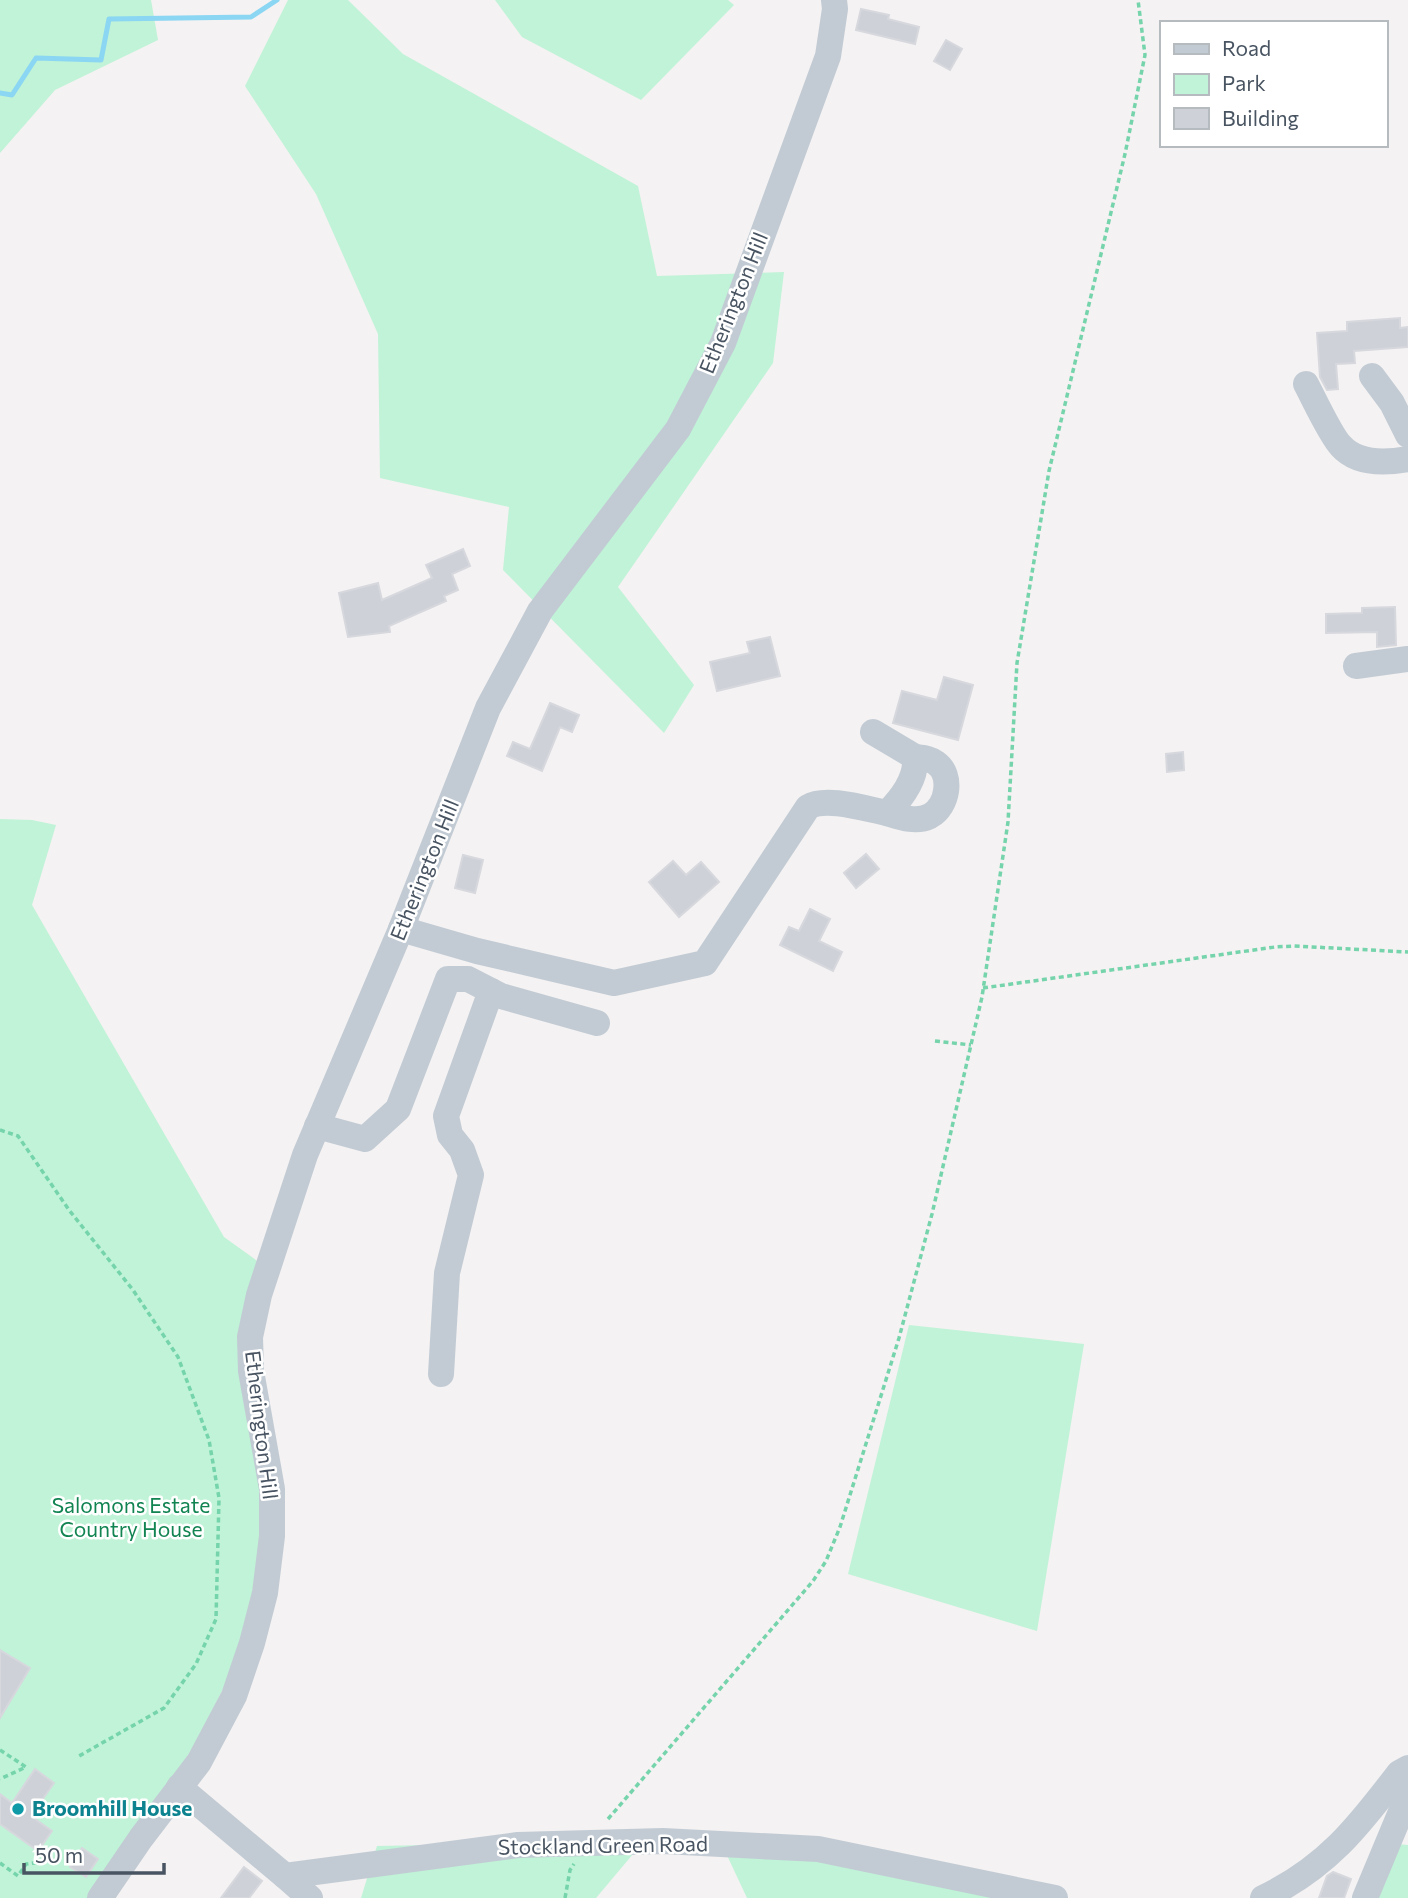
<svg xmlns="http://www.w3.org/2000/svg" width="1408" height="1898" viewBox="0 0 1408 1898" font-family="Commissioner,sans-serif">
  <rect width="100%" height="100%" fill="#f4f2f2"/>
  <g fill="#c0f3d7">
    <path d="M0 0H151L158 40 55 90 0 153Z"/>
    <path d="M288 0H348L403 54 638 186 657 276 784 272 773 363 618 587 694 685 664 733 503 570 509 507 380 478 378 334 316 194 245 86Z"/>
    <path d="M495 0H728L734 5 641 100 522 37Z"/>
    <path d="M0 819 32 820 56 825 32 905 224 1237 260 1263 264 1514 258 1569 235 1665 195 1745 90 1898H0Z"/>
    <path d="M909 1325 1084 1344 1037 1631 848 1574Z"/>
    <path d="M644 1841 596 1898H361L377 1846Z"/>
    <path d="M1397 1844 1408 1845V1898H1378Z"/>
    <path d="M725 1851 953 1873 1027 1898H747Z"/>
  </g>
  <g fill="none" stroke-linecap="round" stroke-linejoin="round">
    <path stroke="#8ad6f3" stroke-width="5" d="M0 93 12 95 36 58 101 60 109 19 251 17 277 0"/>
  </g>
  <g fill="#ced1d7" stroke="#d6d8de" stroke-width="2">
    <path d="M861 9 889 15 888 19 919 27 915 44 856 30Z"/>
    <path d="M946 40 962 49 950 70 934 61Z"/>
    <path d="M1400 318V328L1408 327V347L1354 351 1355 363 1336 364 1338 389 1327 390 1320 377 1317 333 1347 331V322Z"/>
    <path d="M463 549 470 566 452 574 458 590 444 596 446 601 389 626 390 632 348 637 339 593 378 583 382 600 432 578 426 565Z"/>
    <path d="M1395 607 1396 645 1377 647V632L1326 633V614L1362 613V608Z"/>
    <path d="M770 637 780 676 717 691 710 662 750 653 747 642Z"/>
    <path d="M944 677 973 685 958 740 893 723 902 691 937 700Z"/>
    <path d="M550 703 579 715 572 732 560 727 542 771 507 756 513 742 530 749Z"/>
    <path d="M1183 752 1184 770 1167 772 1166 754Z"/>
    <path d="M866 854 879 869 856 888 844 873Z"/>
    <path d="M463 855 483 860 475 893 455 888Z"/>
    <path d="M673 861 686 875 701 862 719 882 679 917 649 882Z"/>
    <path d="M810 909 830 919 819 941 842 952 833 971 780 945 789 927 799 931Z"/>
    <path d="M0 1650 30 1668 0 1718Z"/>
    <path d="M35 1769 54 1783 31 1816 52 1831 38 1851 0 1824V1794L12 1803Z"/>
    <path d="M82 1848 98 1859 86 1877 70 1867Z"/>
    <path d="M244 1867 262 1881 249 1898H221Z"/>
    <path d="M1333 1872 1351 1879 1344 1898H1319L1327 1876Z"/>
  </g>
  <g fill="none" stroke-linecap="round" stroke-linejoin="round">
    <g stroke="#75d4ab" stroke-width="3.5" stroke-dasharray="5 3.5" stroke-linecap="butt">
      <path d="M983 988 1275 947 1294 946 1408 952"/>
      <path d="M935 1041 971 1045"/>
      <path d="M0 1130 18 1136 69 1210 133 1290 178 1357 209 1440 219 1498 216 1619 196 1664 164 1708 79 1756"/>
      <path d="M0 1750 26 1767 0 1779"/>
      <path d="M608 1819 813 1581 826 1561 840 1527 899 1338 932 1214 982 997 1008 822 1017 663 1049 471 1125 154 1145 55 1138 0"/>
      <path d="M0 1863 18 1876 26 1864 50 1861"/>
      <path d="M565 1898 570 1870 574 1864"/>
    </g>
    <g stroke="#c2cbd4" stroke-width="26">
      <path d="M1372 376 1392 403 1408 435"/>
      <path d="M1306 384C1314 399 1331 436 1341 446 1357 464 1386 463 1408 459"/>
      <path d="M1356 666 1408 659"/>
      <path d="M887 813C900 817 916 823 930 816 948 806 953 775 936 763 930 758 922 758 915 757"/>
      <path d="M401 929 477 951 614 983 705 963 808 807C826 796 866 809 887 813 901 799 917 778 915 757L873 732"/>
      <path d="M317 1126 365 1139 398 1109 448 979H468L501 996 597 1023"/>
      <path d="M441 1374 447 1273 471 1175 462 1150 450 1135 446 1116 491 991"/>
      <path d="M179 1787 285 1876 518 1845 663 1841 818 1849 1055 1898"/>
      <path d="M285 1876 310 1898"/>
      <path d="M100 1898 141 1838 199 1762 234 1696 252 1643 265 1593 272 1536V1489L251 1371 250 1337 259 1295 305 1155 401 929 488 708 540 611 678 429 723 343 828 56 835 9 834 0"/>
      <path d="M1263 1898C1326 1868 1358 1827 1399 1773L1408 1768"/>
      <path d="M1365 1898 1408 1795"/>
    </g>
  </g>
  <circle fill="#0f9aa8" stroke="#fff" stroke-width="2.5" cx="18" cy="1809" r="7"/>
  <g text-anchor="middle" stroke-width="5" stroke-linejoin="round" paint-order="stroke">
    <g font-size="21" fill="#485461" stroke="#fff">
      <text transform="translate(734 303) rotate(-68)" y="7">Etherington Hill</text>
      <text transform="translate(425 870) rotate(-68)" y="7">Etherington Hill</text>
      <text transform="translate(261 1425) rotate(83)" y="7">Etherington Hill</text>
      <text transform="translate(603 1846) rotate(-1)" y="7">Stockland Green Road</text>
    </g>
    <g font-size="21" fill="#118452" stroke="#fff">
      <text x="131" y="1513">Salomons Estate<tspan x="131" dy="24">Country House</tspan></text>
    </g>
    <g font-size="21" font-weight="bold" fill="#0d838f" stroke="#fff" text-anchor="start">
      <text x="32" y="1816">Broomhill House</text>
    </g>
  </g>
  <rect x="1160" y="21" width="228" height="126" fill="#ffffff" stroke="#b6bbc0" stroke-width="2"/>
  <rect x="1174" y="44" width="35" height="10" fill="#c2cbd4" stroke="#b6bbc0" stroke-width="2"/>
  <text x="1222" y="56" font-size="21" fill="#485461">Road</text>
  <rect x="1174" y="74" width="35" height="21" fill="#c0f3d7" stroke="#b6bbc0" stroke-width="2"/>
  <text x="1222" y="91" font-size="21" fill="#485461">Park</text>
  <rect x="1174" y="108" width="35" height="21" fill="#ced1d7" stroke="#b6bbc0" stroke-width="2"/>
  <text x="1222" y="126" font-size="21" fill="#485461">Building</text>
  <path d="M24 1863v10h140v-10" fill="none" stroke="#485461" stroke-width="3.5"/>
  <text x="35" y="1863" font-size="21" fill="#485461" stroke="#ffffff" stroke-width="5" paint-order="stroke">50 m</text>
</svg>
